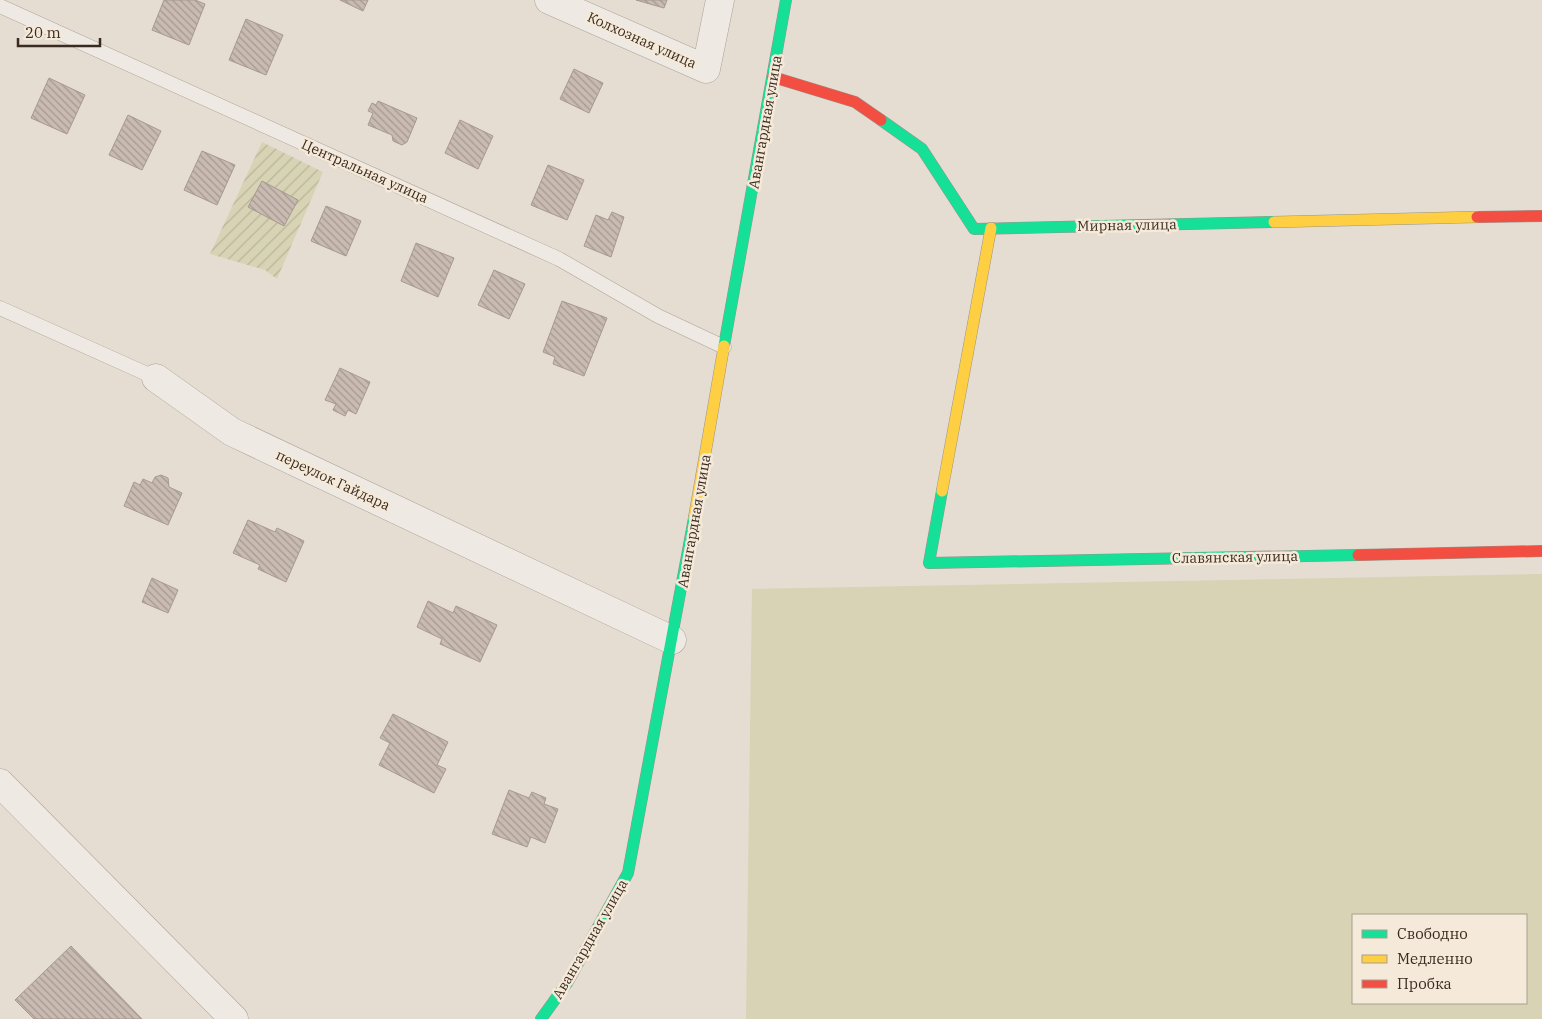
<svg xmlns="http://www.w3.org/2000/svg" width="1542" height="1019" viewBox="0 0 1542 1019" font-family="'IBM Plex Serif',serif">
  <defs>
    <pattern id="garden-furrows" width="10" height="10" patternUnits="userSpaceOnUse" patternTransform="scale(1.25)"><rect width="10" height="10" fill="#d7d3b4"/><path d="M-1 1l2-2M0 10L10 0M9 11l2-2" fill="none" stroke="#b9b59a"/></pattern>
    <pattern id="building-back-hatch" width="6" height="6" patternUnits="userSpaceOnUse" patternTransform="scale(1.25)"><rect width="6" height="6" fill="#c9bbb2"/><path d="M-1 5l2 2M0 0l6 6M5-1l2 2" fill="none" stroke="#a49890"/></pattern>
  </defs>
  <rect width="100%" height="100%" fill="#e5ddd1"/>
  <path fill="#d7d3b4" fill-rule="evenodd" d="M1542 574V1019H746L752 589ZM1353 915H1526V1003H1353Z"/>
  <path fill="url(#garden-furrows)" d="M262 142 323 172 277 279 265 270 210 254Z"/>
  <g fill="url(#building-back-hatch)" stroke="#a69990">
    <path d="M164 0H195L205 4 189 45 152 30Z"/>
    <path d="M340 0H368L363 11Z"/>
    <path d="M636 0H667L664 8Z"/>
    <path d="M246 19 283 35 266 75 229 60Z"/>
    <path d="M574 69 603 83 589 113 560 99Z"/>
    <path d="M49 78 85 95 67 134 31 118Z"/>
    <path d="M378 101 417 118 407 142 402 145 393 141 392 135 368 125 373 113 368 111 372 103 376 105Z"/>
    <path d="M128 115 161 131 142 170 109 155Z"/>
    <path d="M460 120 493 136 478 169 445 153Z"/>
    <path d="M202 151 235 165 217 205 184 190Z"/>
    <path d="M548 165 584 180 567 220 531 205Z"/>
    <path d="M262 181 298 200 284 226 248 207Z"/>
    <path d="M326 206 361 221 346 256 311 241Z"/>
    <path d="M612 212 624 217 611 257 584 246 596 215 608 220Z"/>
    <path d="M416 243 454 258 438 297 401 281Z"/>
    <path d="M494 270 525 284 509 319 478 305Z"/>
    <path d="M562 301 607 318 584 376 553 364 555 357 543 352Z"/>
    <path d="M340 368 370 382 356 414 348 410 345 416 333 410 336 404 325 400Z"/>
    <path d="M161 475 168 478 169 487 182 493 168 525 124 506 134 482 140 485 143 479 152 483 155 477Z"/>
    <path d="M248 520 275 532 277 528 304 541 286 582 258 569 260 565 233 553Z"/>
    <path d="M152 578 178 590 168 613 142 602Z"/>
    <path d="M428 601 453 613 456 606 497 625 480 662 440 644 442 639 417 627Z"/>
    <path d="M393 714 448 742 437 765 446 769 434 793 379 765 390 743 380 738Z"/>
    <path d="M509 790 529 798 532 792 546 798 544 804 558 809 545 843 531 837 527 847 492 834Z"/>
    <path d="M71 946 142 1019H34L15 1000Z"/>
  </g>
  <g fill="none" stroke-linecap="round" stroke-linejoin="round">
    <defs>
      <g id="lane">
        <path d="M0 6 559 259 658 316 724 347"/>
        <path d="M0 308 156 378"/>
      </g>
      <g id="street">
        <path d="M549 0 706 69 720 0"/>
        <path d="M156 378 232 432 672 640"/>
        <path d="M0 783 234 1019"/>
      </g>
      <g id="fast">
        <path d="M881 120 922 149 974 229 1274 222"/>
        <path d="M724 346 786 0"/>
        <path d="M942 491 929 563 1358 555"/>
        <path d="M541 1019 567 983 628 873 694 518"/>
      </g>
      <g id="slow">
        <path d="M1274 222 1477 217"/>
        <path d="M942 491 991 228"/>
        <path d="M694 518 724 346"/>
      </g>
      <g id="jam">
        <path d="M773 77 855 102 881 120"/>
        <path d="M1477 217 1542 216"/>
        <path d="M1358 555 1542 551"/>
      </g>
    </defs>
    <use href="#lane" stroke="#aba39a" stroke-width="15"/>
    <use href="#street" stroke="#aba39a" stroke-width="29"/>
    <use href="#fast" stroke="#9b928a" stroke-width="12"/>
    <use href="#slow" stroke="#9b928a" stroke-width="12"/>
    <use href="#jam" stroke="#9b928a" stroke-width="12"/>
    <use href="#lane" stroke="#eee9e3" stroke-width="14"/>
    <use href="#street" stroke="#eee9e3" stroke-width="28"/>
    <use href="#fast" stroke="#16e098" stroke-width="11"/>
    <use href="#slow" stroke="#ffcf43" stroke-width="11"/>
    <use href="#jam" stroke="#f24e42" stroke-width="11"/>
  </g>
  <g text-anchor="middle" stroke-width="5" stroke-linejoin="round" paint-order="stroke">
    <g font-size="14" fill="#3a2b21" stroke="#f5ead9">
      <text transform="translate(642 40) rotate(24)" y="5">Колхозная улица</text>
      <text transform="translate(765 122) rotate(-80)" y="5">Авангардная улица</text>
      <text transform="translate(365 171) rotate(24)" y="5">Центральная улица</text>
      <text transform="translate(1127 225) rotate(-1)" y="5">Мирная улица</text>
      <text transform="translate(333 480) rotate(25)" y="5">переулок Гайдара</text>
      <text transform="translate(694 521) rotate(-80)" y="5">Авангардная улица</text>
      <text transform="translate(1235 557) rotate(-1)" y="5">Славянская улица</text>
      <text transform="translate(590 939) rotate(-60)" y="5">Авангардная улица</text>
    </g>
  </g>
  <rect x="1352" y="914" width="175" height="90" fill="#f5ead9" stroke="#aa9e8f"/>
  <rect x="1362" y="930" width="25" height="8" fill="#16e098" stroke="#aa9e8f"/>
  <text x="1397" y="939" font-size="15" fill="#3a2b21">Свободно</text>
  <rect x="1362" y="955" width="25" height="8" fill="#ffcf43" stroke="#aa9e8f"/>
  <text x="1397" y="964" font-size="15" fill="#3a2b21">Медленно</text>
  <rect x="1362" y="980" width="25" height="8" fill="#f24e42" stroke="#aa9e8f"/>
  <text x="1397" y="989" font-size="15" fill="#3a2b21">Пробка</text>
  <path d="M18 38v8h82v-8" fill="none" stroke="#3a2b21" stroke-width="2.5"/>
  <text x="25" y="38" font-size="15" fill="#3a2b21" stroke="#f5ead9" stroke-width="4" paint-order="stroke">20 m</text>
</svg>
